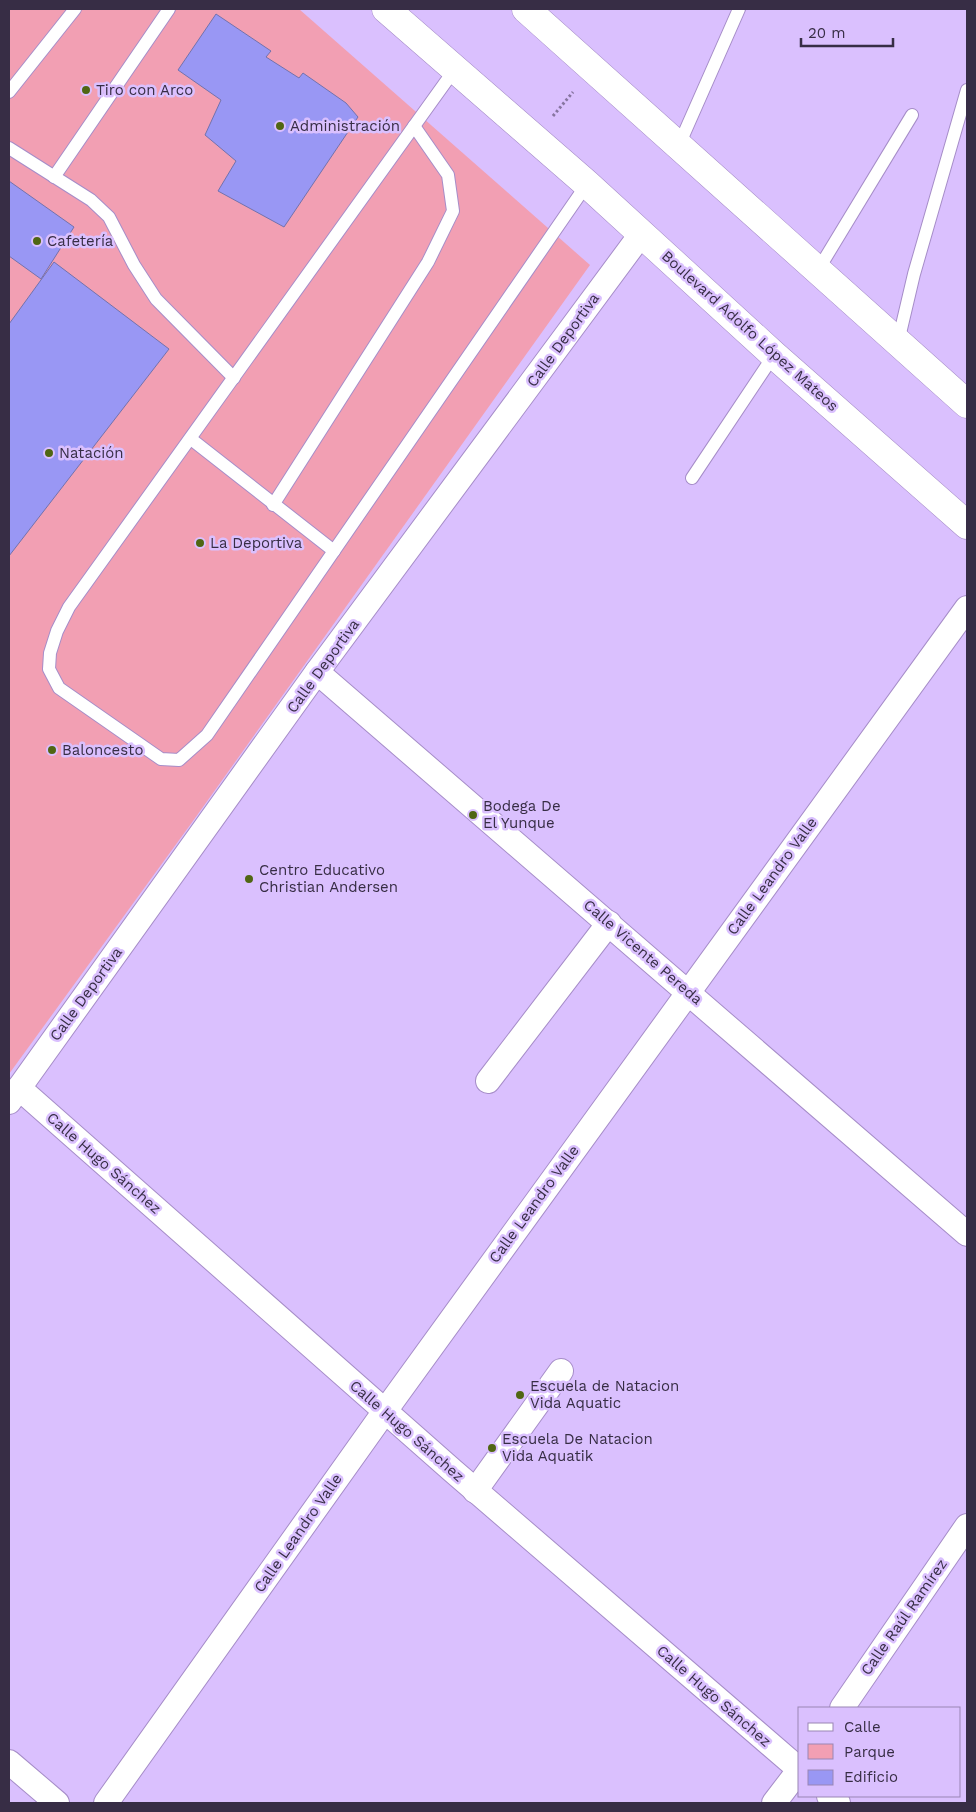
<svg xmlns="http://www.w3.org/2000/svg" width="976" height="1812" viewBox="0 0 976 1812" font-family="'Work Sans',sans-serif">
  <rect width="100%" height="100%" fill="#dac0fe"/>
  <path fill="#f29fb3" d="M9 9H299L590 265 193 821 9 1074Z"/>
  <g fill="#9997f4" stroke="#7272ad">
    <path d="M216 14 271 51 266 57 299 78 303 73 346 103 358 117 284 227 218 191 236 161 205 135 221 100 178 70Z"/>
    <path d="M9 181 74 227 41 279 9 256Z"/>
    <path d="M54 262 169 349 9 556V324Z"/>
  </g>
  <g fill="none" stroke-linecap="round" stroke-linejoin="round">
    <defs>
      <g id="lane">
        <path d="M455 69 69 607 57 631 50 653 49 669 59 688 161 759 179 760 207 735 587 184"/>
        <path d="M9 92 75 9"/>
        <path d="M679 145 739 9"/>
        <path d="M9 148 91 200 109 217 134 265 156 299 234 378"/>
        <path d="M54 177 169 9"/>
        <path d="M818 270 912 115"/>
        <path d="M898 342 914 274 967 90"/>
        <path d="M191 439 334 551"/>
        <path d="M692 478 774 355"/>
        <path d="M273 505 428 262 453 211 448 175 414 126"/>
      </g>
      <g id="street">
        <path d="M317 672 967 1234"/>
        <path d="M488 1081 609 923"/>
        <path d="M19 1088 453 1471 800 1770"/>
        <path d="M9 1102 317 672 642 233"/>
        <path d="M475 1491 561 1371"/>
        <path d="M842 1708 967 1526"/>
        <path d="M9 1762 57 1803"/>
        <path d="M829 1796 838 1803"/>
        <path d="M106 1803 385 1411 967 608"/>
        <path d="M774 1803 800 1769"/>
      </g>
      <g id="primary">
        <path d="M386 9 587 184 774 355 967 525"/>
        <path d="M526 9 967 404"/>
      </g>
    </defs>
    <use href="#lane" stroke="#a68dc8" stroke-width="14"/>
    <use href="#street" stroke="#a68dc8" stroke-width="26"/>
    <use href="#primary" stroke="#a68dc8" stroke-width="29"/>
    <path stroke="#8775a0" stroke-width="3" stroke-dasharray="2.5 2.5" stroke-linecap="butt" d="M553 116 573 92"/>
    <use href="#lane" stroke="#fff" stroke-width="12"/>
    <use href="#street" stroke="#fff" stroke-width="24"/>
    <use href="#primary" stroke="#fff" stroke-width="28"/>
  </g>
  <g fill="#506613" stroke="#dac0fe" stroke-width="2">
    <circle cx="86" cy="90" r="5"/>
    <circle cx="280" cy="126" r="5"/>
    <circle cx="37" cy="241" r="5"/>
    <circle cx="49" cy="453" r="5"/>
    <circle cx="200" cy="543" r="5"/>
    <circle cx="52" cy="750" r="5"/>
    <circle cx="473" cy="815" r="5"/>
    <circle cx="249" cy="879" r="5"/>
    <circle cx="520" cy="1395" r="5"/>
    <circle cx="492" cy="1448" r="5"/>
  </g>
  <g text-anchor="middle" stroke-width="5" stroke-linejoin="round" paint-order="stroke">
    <g font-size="15" fill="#372d45" stroke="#dac0fe" text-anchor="start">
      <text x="96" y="95">Tiro con Arco</text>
      <text x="290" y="131">Administración</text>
      <text x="47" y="246">Cafetería</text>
      <text x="59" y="458">Natación</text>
      <text x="210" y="548">La Deportiva</text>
      <text x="62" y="755">Baloncesto</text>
      <text x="483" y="811">Bodega De<tspan x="483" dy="17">El Yunque</tspan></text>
      <text x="259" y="875">Centro Educativo<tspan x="259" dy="17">Christian Andersen</tspan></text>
      <text x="530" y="1391">Escuela de Natacion<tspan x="530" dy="17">Vida Aquatic</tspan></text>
      <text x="502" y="1444">Escuela De Natacion<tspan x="502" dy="17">Vida Aquatik</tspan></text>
    </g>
    <g font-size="15" fill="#372d45" stroke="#dac0fe">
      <text transform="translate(750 331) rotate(42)" y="5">Boulevard Adolfo López Mateos</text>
      <text transform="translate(563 340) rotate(-54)" y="5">Calle Deportiva</text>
      <text transform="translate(323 666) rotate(-54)" y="5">Calle Deportiva</text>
      <text transform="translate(772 876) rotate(-54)" y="5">Calle Leandro Valle</text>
      <text transform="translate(643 952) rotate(41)" y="5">Calle Vicente Pereda</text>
      <text transform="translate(86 994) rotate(-54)" y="5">Calle Deportiva</text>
      <text transform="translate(104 1163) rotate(41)" y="5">Calle Hugo Sánchez</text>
      <text transform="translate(534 1204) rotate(-54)" y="5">Calle Leandro Valle</text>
      <text transform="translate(407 1431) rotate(41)" y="5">Calle Hugo Sánchez</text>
      <text transform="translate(298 1533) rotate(-55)" y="5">Calle Leandro Valle</text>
      <text transform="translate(904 1617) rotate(-55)" y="5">Calle Raúl Ramírez</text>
      <text transform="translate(714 1696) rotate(41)" y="5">Calle Hugo Sánchez</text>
    </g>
  </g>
  <rect width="976" height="1812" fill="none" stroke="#372d45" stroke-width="20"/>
  <rect x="798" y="1707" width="162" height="90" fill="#dac0fe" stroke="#9985b4"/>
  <rect x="808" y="1723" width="25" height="8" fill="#ffffff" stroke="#9985b4"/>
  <text x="844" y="1732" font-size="15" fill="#372d45">Calle</text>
  <rect x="808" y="1744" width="25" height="15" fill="#f29fb3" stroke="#9985b4"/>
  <text x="844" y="1757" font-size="15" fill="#372d45">Parque</text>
  <rect x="808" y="1770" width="25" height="15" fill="#9997f4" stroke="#9985b4"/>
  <text x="844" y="1782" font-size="15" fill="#372d45">Edificio</text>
  <path d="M801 38v8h92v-8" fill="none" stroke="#372d45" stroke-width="2.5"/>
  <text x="808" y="38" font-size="15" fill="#372d45" stroke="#dac0fe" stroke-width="4" paint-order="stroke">20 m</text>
</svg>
